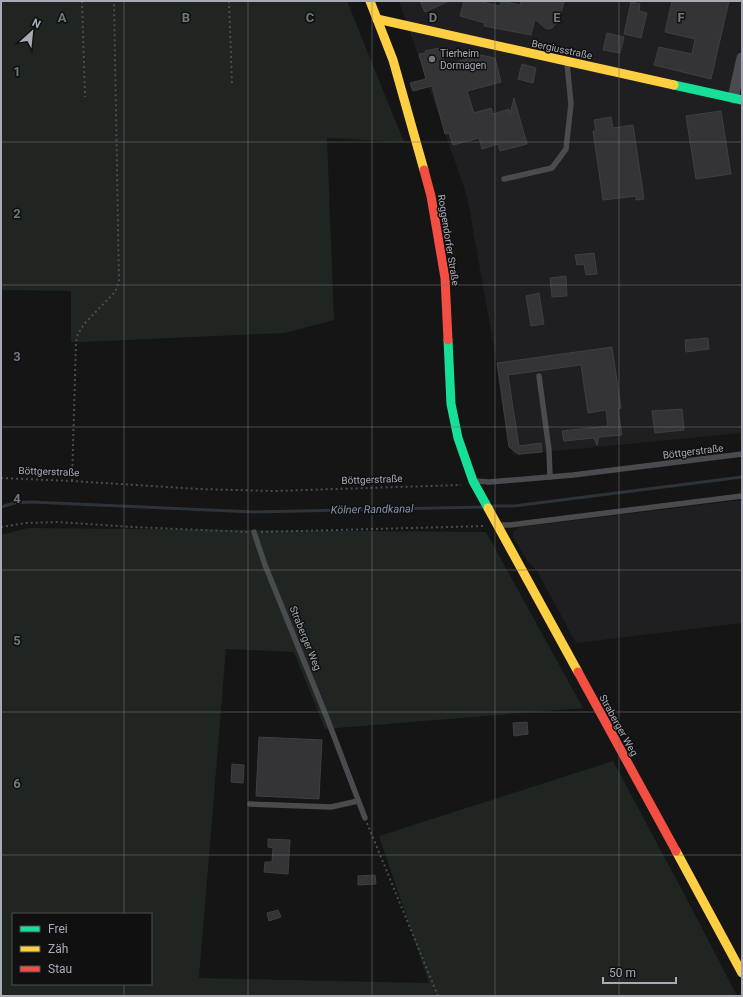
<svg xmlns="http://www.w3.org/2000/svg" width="743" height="997" viewBox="0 0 743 997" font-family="Roboto,sans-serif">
  <rect width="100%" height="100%" fill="#151516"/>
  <g fill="#1f1f21">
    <path d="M399 1H742V433L513 455 467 196Z"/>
    <path d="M742 500V623L576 643 536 569 528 562 513 537V533L516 530 520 527Z"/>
  </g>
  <g fill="#1f2520" fill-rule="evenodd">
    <path d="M1 1H347L404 142 327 138 334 320 285 333 82 342H71V291L1 290Z"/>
    <path d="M28 528 486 532 583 708 325 729 294 652 226 649 199 978 429 983 379 836 613 761 689 903 737 996H1V535ZM13 914H151V984H13Z"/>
  </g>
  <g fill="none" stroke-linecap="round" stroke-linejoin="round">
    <g stroke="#2d333a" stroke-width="3">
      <path d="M492 506H514L742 477"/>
      <path d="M1 507 14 503 31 502 254 512 482 507"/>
    </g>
  </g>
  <g fill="#343437" stroke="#3e3f42">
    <path d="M420 1H449L425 12Z"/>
    <path d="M464 1H478L500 6 501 1 520 5 521 1H564L559 22H557L552 28 548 29 545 28 535 19 531 35 484 26 485 23 460 16Z"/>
    <path d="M672 1H729L711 79 654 65 659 47 692 54 695 39 665 32Z"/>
    <path d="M631 2 640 4 639 11 647 13 641 38 624 34Z"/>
    <path d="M607 33 624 37 620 53 603 50Z"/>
    <path d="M439 48 440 49 441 48 445 65 481 55 495 58 501 82 467 91 474 113 491 108 493 114 509 109 510 114 514 98 527 144 500 151 498 144 482 149 479 138 453 145 449 133 445 134 432 86 413 91 410 83 426 79 419 54 426 53 425 51Z"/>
    <path d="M522 64 536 68 533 83 518 79Z"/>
    <path d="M721 111 731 174 696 179 686 116Z"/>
    <path d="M611 117 613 128 633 125 644 199 636 200V196L603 200 593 131H596L594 120Z"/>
    <path d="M594 253 597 274 586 275 584 264 577 265 575 255Z"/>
    <path d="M566 276 567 296 552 297 550 278Z"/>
    <path d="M539 293 544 324 531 326 526 296Z"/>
    <path d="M708 338 709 349 686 352 685 340Z"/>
    <path d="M612 347 621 408 618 409 622 435 599 437 597 445 594 438 564 441 562 431 608 426 606 410 588 413 581 365 508 375 519 446 541 443 542 452 520 454V455L509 447 497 363Z"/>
    <path d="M682 409 684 430 655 433 652 411Z"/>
    <path d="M527 722 528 734 514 736 513 723Z"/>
    <path d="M259 737 322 740 319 799 256 796Z"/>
    <path d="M232 764 244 765 243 783 231 782Z"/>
    <path d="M268 839 290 840 288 874 264 872 265 862H272L273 848 268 847Z"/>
    <path d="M375 875 376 884 358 885V876Z"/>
    <path d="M278 910 281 917 269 921 267 913Z"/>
  </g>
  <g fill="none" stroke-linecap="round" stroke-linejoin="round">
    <g stroke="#4b4c4f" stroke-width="2" stroke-dasharray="2 3" stroke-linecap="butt">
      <path d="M82 1 85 97"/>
      <path d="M229 1 232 84"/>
      <path d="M1 478 72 481 199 489 274 491 461 485"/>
      <path d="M72 481 76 342 78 334 84 324 115 292 119 282 114 1"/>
      <path d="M1 527 26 523 58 522 133 527 247 532"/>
      <path d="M261 532 485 526"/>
      <path d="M367 823 438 996"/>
    </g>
    <g stroke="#4a4b4e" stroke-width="5.5">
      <path d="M504 179 552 168 566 149 571 104 567 63"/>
      <path d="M539 376 549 450 550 477"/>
      <path d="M475 481 489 482 573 475 742 454"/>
      <path d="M500 525H510L742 496"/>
      <path d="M254 532 265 565 327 718 365 818"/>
      <path d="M250 804 331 807 358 801"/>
    </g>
    <path stroke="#4a4b4e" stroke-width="11" d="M733 98 742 58"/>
    <g stroke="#16e098" stroke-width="9">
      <path d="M674 85 742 100"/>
      <path d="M448 340 451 404 458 438 473 481 488 508"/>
    </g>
    <g stroke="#ffcf43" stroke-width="9">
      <path d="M370 1 393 60 424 170"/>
      <path d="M377 19 674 85"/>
      <path d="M488 508 578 672"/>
      <path d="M676 851 742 973"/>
    </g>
    <g stroke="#f24e42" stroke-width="9">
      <path d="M424 170 431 196 445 278 448 340"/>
      <path d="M578 672 676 851"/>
    </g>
  </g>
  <path fill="none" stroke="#75767d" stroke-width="1" stroke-opacity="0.55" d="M124 1V914M248 1V996M372 1V996M495 1V996M619 1V996M1 142H742M1 285H742M1 427H742M1 570H742M1 712H742M1 855H742M124 984V996"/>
  <circle fill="#75767d" stroke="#101011" stroke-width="1.5" cx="432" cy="59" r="4"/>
  <g text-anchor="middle" stroke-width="3" stroke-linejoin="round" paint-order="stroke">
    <g font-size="10" fill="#a8abb5" stroke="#101011">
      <text transform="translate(562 49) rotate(12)" y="4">Bergiusstraße</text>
      <text transform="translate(449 240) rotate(81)" y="4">Roggendorfer Straße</text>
      <text transform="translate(693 451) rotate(-7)" y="4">Böttgerstraße</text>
      <text transform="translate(49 471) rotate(2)" y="4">Böttgerstraße</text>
      <text transform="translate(372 479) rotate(-2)" y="4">Böttgerstraße</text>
      <text transform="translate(306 638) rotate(68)" y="4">Straberger Weg</text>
      <text transform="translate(619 725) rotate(61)" y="4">Straberger Weg</text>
    </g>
    <g font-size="10" fill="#a8abb5" stroke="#101011" text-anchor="start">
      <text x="440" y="57">Tierheim<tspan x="440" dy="12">Dormagen</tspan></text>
    </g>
    <g font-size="11" font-style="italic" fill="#8295ad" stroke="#101011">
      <text transform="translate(372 509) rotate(-1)" y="4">Kölner Randkanal</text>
    </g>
  </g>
  <g font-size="13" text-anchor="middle" font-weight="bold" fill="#75767d" stroke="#101011" stroke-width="3" stroke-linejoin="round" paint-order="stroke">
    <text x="62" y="22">A</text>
    <text x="186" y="22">B</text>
    <text x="310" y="22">C</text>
    <text x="433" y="22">D</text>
    <text x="557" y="22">E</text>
    <text x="681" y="22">F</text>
    <text x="17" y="76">1</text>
    <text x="17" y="218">2</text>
    <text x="17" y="361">3</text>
    <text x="17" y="503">4</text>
    <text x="17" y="645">5</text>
    <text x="17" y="788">6</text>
  </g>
  <rect width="743" height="997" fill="none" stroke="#a8abb5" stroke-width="4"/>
  <rect x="12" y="913" width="140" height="72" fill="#101011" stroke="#4d4e53"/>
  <rect x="20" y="926" width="20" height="6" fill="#16e098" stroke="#4d4e53"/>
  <text x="48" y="933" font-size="12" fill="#a8abb5">Frei</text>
  <rect x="20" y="946" width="20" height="6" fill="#ffcf43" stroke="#4d4e53"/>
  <text x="48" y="953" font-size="12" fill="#a8abb5">Zäh</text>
  <rect x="20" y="966" width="20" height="6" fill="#f24e42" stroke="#4d4e53"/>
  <text x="48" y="973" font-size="12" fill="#a8abb5">Stau</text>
  <g transform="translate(32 32) rotate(27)" stroke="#101011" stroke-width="3" paint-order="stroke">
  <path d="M0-3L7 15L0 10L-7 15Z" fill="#a8abb5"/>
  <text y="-6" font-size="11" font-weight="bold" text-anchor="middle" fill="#a8abb5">N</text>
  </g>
  <path d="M603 977v6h73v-6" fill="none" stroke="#a8abb5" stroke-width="2"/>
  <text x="609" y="977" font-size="12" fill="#a8abb5" stroke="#101011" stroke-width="3" paint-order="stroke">50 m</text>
</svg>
